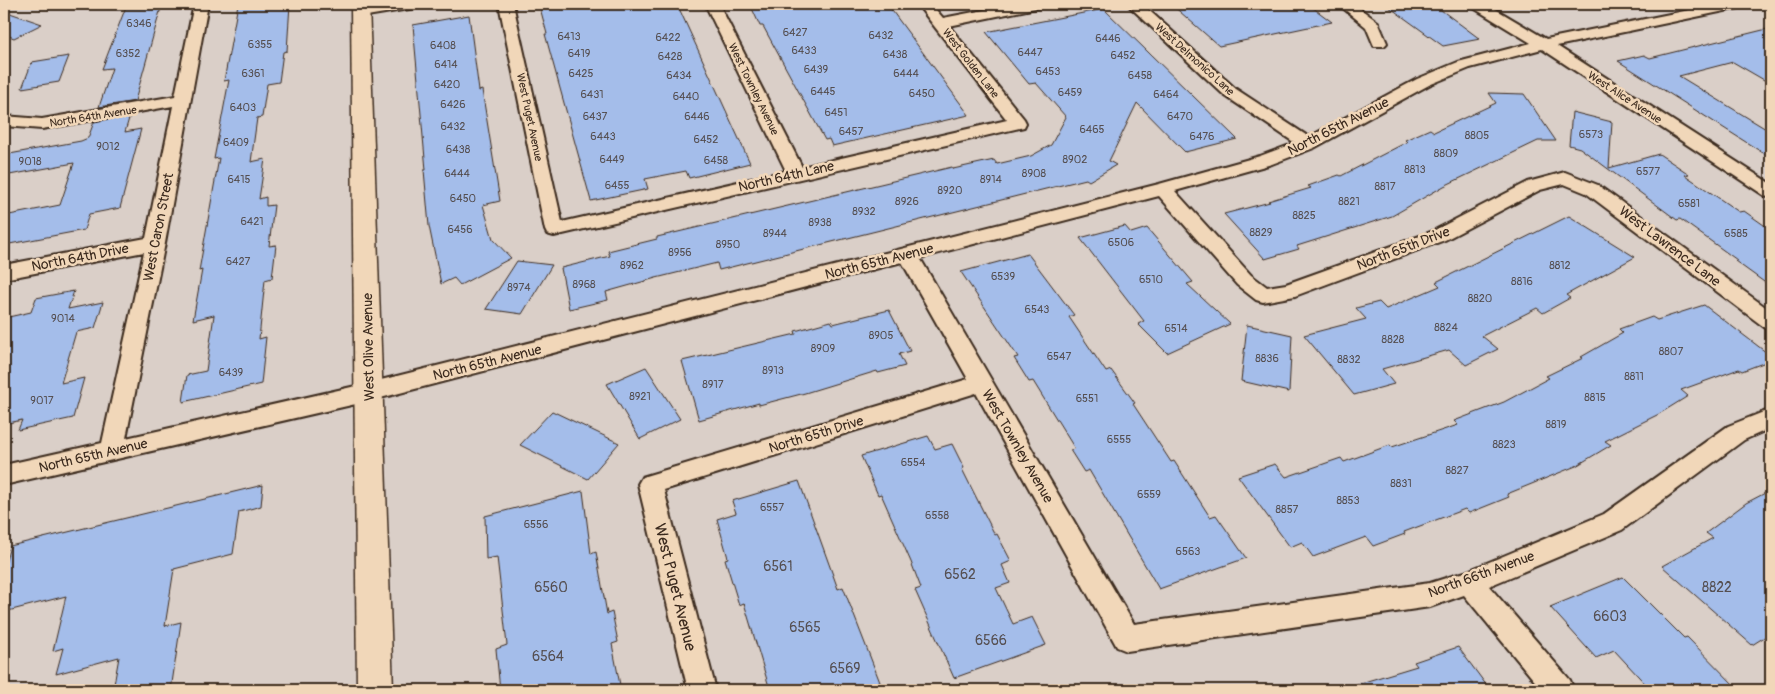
<svg xmlns="http://www.w3.org/2000/svg" width="1775" height="694" viewBox="0 0 1775 694" font-family="Pangolin,sans-serif">
  <rect width="100%" height="100%" fill="#dacfc8"/>
  <filter id="ink" filterUnits="userSpaceOnUse"><feTurbulence type="fractalNoise" baseFrequency=".02" numOctaves="2"/><feDisplacementMap in="SourceGraphic" scale="10" xChannelSelector="R" yChannelSelector="G"/><feConvolveMatrix kernelMatrix="1 2 1 2 8 2 1 2 1" color-interpolation-filters="sRGB"/></filter>
  <g filter="url(#ink)">
    <g fill="#a4bdea" stroke="#3b2a1e">
      <path d="M127 4H162L135 101 99 107 112 68 102 69Z"/>
      <path d="M238 4H290L287 51 283 52 279 82 267 84 262 117 257 118 251 162 265 159 259 199 266 197V206L274 205 269 246 276 245 272 278 265 280 259 339 266 337 261 384 183 402 187 375 206 371 214 315 193 320 202 270 199 271 219 158 214 159 229 80 224 81Z"/>
      <path d="M539 4H677L750 163 689 178 686 171 645 179 648 189 591 201 545 34H547Z"/>
      <path d="M750 4H887L969 115 832 146 829 139 825 140 763 26H760Z"/>
      <path d="M1171 4H1308L1332 22 1219 46Z"/>
      <path d="M1385 4H1433L1480 39 1443 46Z"/>
      <path d="M1104 9 1237 139 1185 152 1137 103 1109 161 1116 165 1089 181 1086 179 719 270 717 263 656 278 606 292 608 300 569 309 561 268 610 256 608 251 657 239V237L952 167 953 169 994 160 997 164 1031 156 1051 145 1066 117 1036 83 1029 84 986 32Z"/>
      <path d="M4 11 42 24 14 38 4 34Z"/>
      <path d="M469 15 479 91 482 90 500 201 483 205 493 239 511 258 460 285 454 278 441 284 429 226 424 170H426L413 25Z"/>
      <path d="M1771 28V84L1733 62 1679 76 1771 132V158L1618 61 1644 55 1650 58Z"/>
      <path d="M69 56 59 82 22 88 32 62Z"/>
      <path d="M1489 93 1524 94 1556 141H1538L1444 186 1392 216 1297 246 1299 249 1265 259 1224 214 1270 202 1268 201 1311 188 1308 186 1339 175 1341 176 1407 142 1405 140 1430 129 1434 132 1496 103Z"/>
      <path d="M1572 112 1612 122 1609 168 1659 154 1689 174 1685 175 1739 212 1744 211 1771 230V287L1735 261 1737 260 1680 219 1677 220 1580 148 1569 145Z"/>
      <path d="M130 115 125 132 141 129 120 208 89 214 84 230 4 245V216L60 205 74 163 4 176V155L81 141 88 138 94 122Z"/>
      <path d="M1569 216 1635 257 1566 295 1570 298 1543 313 1537 308 1482 336 1498 349 1466 365 1449 350 1382 369 1394 384 1354 395 1304 335 1366 319 1356 308 1379 302 1386 309 1440 286 1436 282Z"/>
      <path d="M1125 226 1131 233 1147 228 1193 282 1187 284 1230 324 1167 353 1138 324 1144 321 1080 238Z"/>
      <path d="M1028 254 1074 315 1069 317 1106 372 1111 370 1135 403 1133 404 1171 462 1174 461 1210 517 1216 515 1246 558 1159 589 1089 470 1084 472 1070 450 1075 449 1033 381 1029 382 1014 358 1018 357 961 272Z"/>
      <path d="M517 261 552 265 522 314 486 309Z"/>
      <path d="M74 291 68 309 103 302 95 328 76 332 61 383 84 378 73 418 18 430 22 420 4 424V318L31 312 36 298Z"/>
      <path d="M1704 305 1771 356V360L1742 371 1739 369 1681 390 1688 396 1659 414 1605 441 1611 445 1576 466 1507 494 1509 497 1469 513 1465 509 1404 532 1405 534 1373 546 1366 537 1313 557 1302 542 1290 547 1238 476 1275 464 1286 477 1341 458 1344 462 1390 445 1392 447 1458 425 1454 421 1504 402 1549 378 1546 376 1583 358 1581 357 1623 333 1619 329 1652 317 1657 320Z"/>
      <path d="M889 310 910 351 899 354 905 366 878 373 877 371 805 393 759 405V403L699 420 682 361 796 334 795 331 831 321 833 324Z"/>
      <path d="M1247 325 1292 335 1289 392 1241 381Z"/>
      <path d="M646 367 680 419 640 439 607 384Z"/>
      <path d="M552 411 619 443 588 479 520 445Z"/>
      <path d="M928 436 935 449 952 444 964 468 962 469 995 535 997 534 1011 561 1002 565 1010 583 996 588 1013 624 1032 617 1046 645 954 678 915 590 921 588 911 562 881 494 878 495 861 456Z"/>
      <path d="M799 481 838 589 843 587 883 690H770L744 603 739 605 725 559 728 558 717 519 736 513 732 501Z"/>
      <path d="M263 485 261 506 239 512 233 554 174 569 165 626 181 622 171 690H113L119 657 56 674 63 648 53 651 66 596 4 612V568L10 546Z"/>
      <path d="M1771 490V633L1752 645 1662 566 1713 538 1706 533 1746 503Z"/>
      <path d="M583 491 591 554 596 552 607 614 612 612 618 642 612 644 621 690H500L496 649 507 645 497 557 486 559 485 516Z"/>
      <path d="M1623 577 1684 638 1687 637 1739 690H1651L1614 650 1596 658 1550 607Z"/>
      <path d="M1458 647 1490 690H1355L1354 685 1417 666 1414 662Z"/>
    </g>
    <g fill="none" stroke-linecap="round" stroke-linejoin="round">
      <defs>
        <g id="street">
          <path d="M194 4H208L165 243 126 438 369 383 1159 184 1260 156 1295 143 1224 95 1127 4H1142L1236 89 1309 137 1417 79 1458 62 1531 43 1472 7 1470 4H1487L1546 39 1719 4H1746L1744 7 1739 8 1557 46 1771 184V198L1765 196 1542 49 1470 68 1429 85 1314 148 1272 164 1175 191 1251 275 1267 287 1286 284 1431 232 1528 182 1565 172 1598 185 1771 311V329L1764 327 1586 193 1564 184 1540 190 1445 240 1295 296 1263 302 1256 300 1237 285 1159 196 920 258 1134 624 1430 583 1465 572 1604 514 1728 426 1771 409V428L1744 440 1622 530 1489 586 1570 680 1574 690H1542L1464 595 1430 607 1127 651 1117 647 976 393 664 490 716 690H688L638 484 642 477 968 379 902 262 369 401 4 485V465L102 443 144 252 4 279V265L146 238 173 106 42 129 4 126V116L42 119 175 96Z"/>
          <path d="M390 4H422L420 7 415 8 361 17 356 16 354 13 356 10Z"/>
          <path d="M499 4H513L562 222 786 171 705 4H719L802 167 1007 120 917 4H931L943 18 1015 4H1043L1041 7 1036 8 949 26 1024 119 1026 123 1024 127 554 236 547 234 545 230Z"/>
          <path d="M1338 4H1354L1378 22 1387 43 1384 46H1374L1366 27Z"/>
        </g>
        <path id="secondary" d="M351 4H369L393 690H357Z"/>
      </defs>
      <use href="#street" stroke="#3b2a1e" stroke-width="4"/>
      <use href="#secondary" stroke="#3b2a1e" stroke-width="3"/>
      <use href="#street" fill="#f1d7b9" fill-rule="evenodd"/>
      <use href="#secondary" fill="#f1d7b9" fill-rule="evenodd"/>
    </g>
  </g>
  <g text-anchor="middle" stroke-width="5" stroke-linejoin="round" paint-order="stroke">
    <g font-size="11" fill="#554f51">
      <text x="139" y="27">6346</text>
      <text x="795" y="36">6427</text>
      <text x="881" y="39">6432</text>
      <text x="569" y="40">6413</text>
      <text x="668" y="41">6422</text>
      <text x="1108" y="42">6446</text>
      <text x="260" y="48">6355</text>
      <text x="443" y="49">6408</text>
      <text x="804" y="54">6433</text>
      <text x="1030" y="56">6447</text>
      <text x="128" y="57">6352</text>
      <text x="579" y="57">6419</text>
      <text x="895" y="58">6438</text>
      <text x="1123" y="59">6452</text>
      <text x="670" y="60">6428</text>
      <text x="446" y="68">6414</text>
      <text x="816" y="73">6439</text>
      <text x="1048" y="75">6453</text>
      <text x="253" y="77">6361</text>
      <text x="581" y="77">6425</text>
      <text x="906" y="77">6444</text>
      <text x="679" y="79">6434</text>
      <text x="1140" y="79">6458</text>
      <text x="447" y="88">6420</text>
      <text x="823" y="95">6445</text>
      <text x="1070" y="96">6459</text>
      <text x="922" y="97">6450</text>
      <text x="592" y="98">6431</text>
      <text x="1166" y="98">6464</text>
      <text x="686" y="100">6440</text>
      <text x="453" y="108">6426</text>
      <text x="243" y="111">6403</text>
      <text x="836" y="116">6451</text>
      <text x="595" y="120">6437</text>
      <text x="697" y="120">6446</text>
      <text x="1180" y="120">6470</text>
      <text x="453" y="130">6432</text>
      <text x="1092" y="133">6465</text>
      <text x="851" y="135">6457</text>
      <text x="1591" y="138">6573</text>
      <text x="1477" y="139">8805</text>
      <text x="603" y="140">6443</text>
      <text x="1202" y="140">6476</text>
      <text x="706" y="143">6452</text>
      <text x="236" y="146">6409</text>
      <text x="108" y="150">9012</text>
      <text x="458" y="153">6438</text>
      <text x="1446" y="157">8809</text>
      <text x="612" y="163">6449</text>
      <text x="1075" y="163">8902</text>
      <text x="716" y="164">6458</text>
      <text x="30" y="165">9018</text>
      <text x="1415" y="173">8813</text>
      <text x="1648" y="175">6577</text>
      <text x="457" y="177">6444</text>
      <text x="1034" y="177">8908</text>
      <text x="239" y="183">6415</text>
      <text x="991" y="183">8914</text>
      <text x="617" y="189">6455</text>
      <text x="1385" y="190">8817</text>
      <text x="950" y="194">8920</text>
      <text x="463" y="202">6450</text>
      <text x="907" y="205">8926</text>
      <text x="1349" y="205">8821</text>
      <text x="1689" y="207">6581</text>
      <text x="864" y="215">8932</text>
      <text x="1304" y="219">8825</text>
      <text x="252" y="225">6421</text>
      <text x="820" y="226">8938</text>
      <text x="460" y="233">6456</text>
      <text x="1261" y="236">8829</text>
      <text x="775" y="237">8944</text>
      <text x="1736" y="237">6585</text>
      <text x="1121" y="246">6506</text>
      <text x="728" y="248">8950</text>
      <text x="680" y="256">8956</text>
      <text x="238" y="265">6427</text>
      <text x="632" y="269">8962</text>
      <text x="1560" y="269">8812</text>
      <text x="1003" y="280">6539</text>
      <text x="1151" y="283">6510</text>
      <text x="1522" y="285">8816</text>
      <text x="584" y="288">8968</text>
      <text x="519" y="291">8974</text>
      <text x="1480" y="302">8820</text>
      <text x="1037" y="313">6543</text>
      <text x="63" y="322">9014</text>
      <text x="1446" y="331">8824</text>
      <text x="1176" y="332">6514</text>
      <text x="881" y="339">8905</text>
      <text x="1393" y="343">8828</text>
      <text x="823" y="352">8909</text>
      <text x="1671" y="355">8807</text>
      <text x="1059" y="360">6547</text>
      <text x="1267" y="362">8836</text>
      <text x="1349" y="363">8832</text>
      <text x="773" y="374">8913</text>
      <text x="231" y="376">6439</text>
      <text x="1634" y="380">8811</text>
      <text x="713" y="388">8917</text>
      <text x="640" y="400">8921</text>
      <text x="1595" y="401">8815</text>
      <text x="1087" y="402">6551</text>
      <text x="42" y="404">9017</text>
      <text x="1556" y="428">8819</text>
      <text x="1119" y="443">6555</text>
      <text x="1504" y="448">8823</text>
      <text x="913" y="466">6554</text>
      <text x="1457" y="474">8827</text>
      <text x="1401" y="487">8831</text>
      <text x="1149" y="498">6559</text>
      <text x="1348" y="504">8853</text>
      <text x="772" y="511">6557</text>
      <text x="1287" y="513">8857</text>
      <text x="937" y="519">6558</text>
      <text x="536" y="528">6556</text>
      <text x="1188" y="555">6563</text>
    </g>
    <g font-size="11" fill="#3b2a1e" stroke="#f1d7b9">
      <text transform="translate(1195 59) rotate(42)" y="4">West Delmonico Lane</text>
      <text transform="translate(971 63) rotate(52)" y="4">West Golden Lane</text>
      <text transform="translate(754 89) rotate(64)" y="4">West Townley Avenue</text>
      <text transform="translate(1625 97) rotate(33)" y="4">West Alice Avenue</text>
      <text transform="translate(93 116) rotate(-9)" y="4">North 64th Avenue</text>
      <text transform="translate(530 117) rotate(78)" y="4">West Puget Avenue</text>
    </g>
    <g font-size="14" fill="#3b2a1e" stroke="#f1d7b9">
      <text transform="translate(1338 126) rotate(-27)" y="5">North 65th Avenue</text>
      <text transform="translate(786 176) rotate(-13)" y="5">North 64th Lane</text>
      <text transform="translate(158 227) rotate(-79)" y="5">West Caron Street</text>
      <text transform="translate(1670 246) rotate(37)" y="5">West Lawrence Lane</text>
      <text transform="translate(1403 248) rotate(-21)" y="5">North 65th Drive</text>
      <text transform="translate(80 257) rotate(-11)" y="5">North 64th Drive</text>
      <text transform="translate(879 261) rotate(-14)" y="5">North 65th Avenue</text>
      <text transform="translate(368 347) rotate(-91)" y="5">West Olive Avenue</text>
      <text transform="translate(487 362) rotate(-14)" y="5">North 65th Avenue</text>
      <text transform="translate(816 434) rotate(-17)" y="5">North 65th Drive</text>
      <text transform="translate(1018 446) rotate(60)" y="5">West Townley Avenue</text>
      <text transform="translate(93 455) rotate(-13)" y="5">North 65th Avenue</text>
      <text transform="translate(1481 574) rotate(-20)" y="5">North 66th Avenue</text>
    </g>
    <g font-size="14" fill="#554f51">
      <text x="778" y="571">6561</text>
      <text x="960" y="579">6562</text>
      <text x="551" y="592">6560</text>
      <text x="1717" y="592">8822</text>
      <text x="1610" y="621">6603</text>
      <text x="805" y="632">6565</text>
      <text x="991" y="645">6566</text>
      <text x="548" y="661">6564</text>
      <text x="845" y="673">6569</text>
    </g>
    <g font-size="16" fill="#3b2a1e" stroke="#f1d7b9">
      <text transform="translate(676 587) rotate(76)" y="6">West Puget Avenue</text>
    </g>
  </g>
  <rect width="1775" height="694" fill="none" stroke="#f1d7b9" stroke-width="20"/>
  <rect x="10" y="10" width="1755" height="674" fill="none" stroke="#3b2a1e" stroke-width="2" filter="url(#ink)"/>
</svg>
